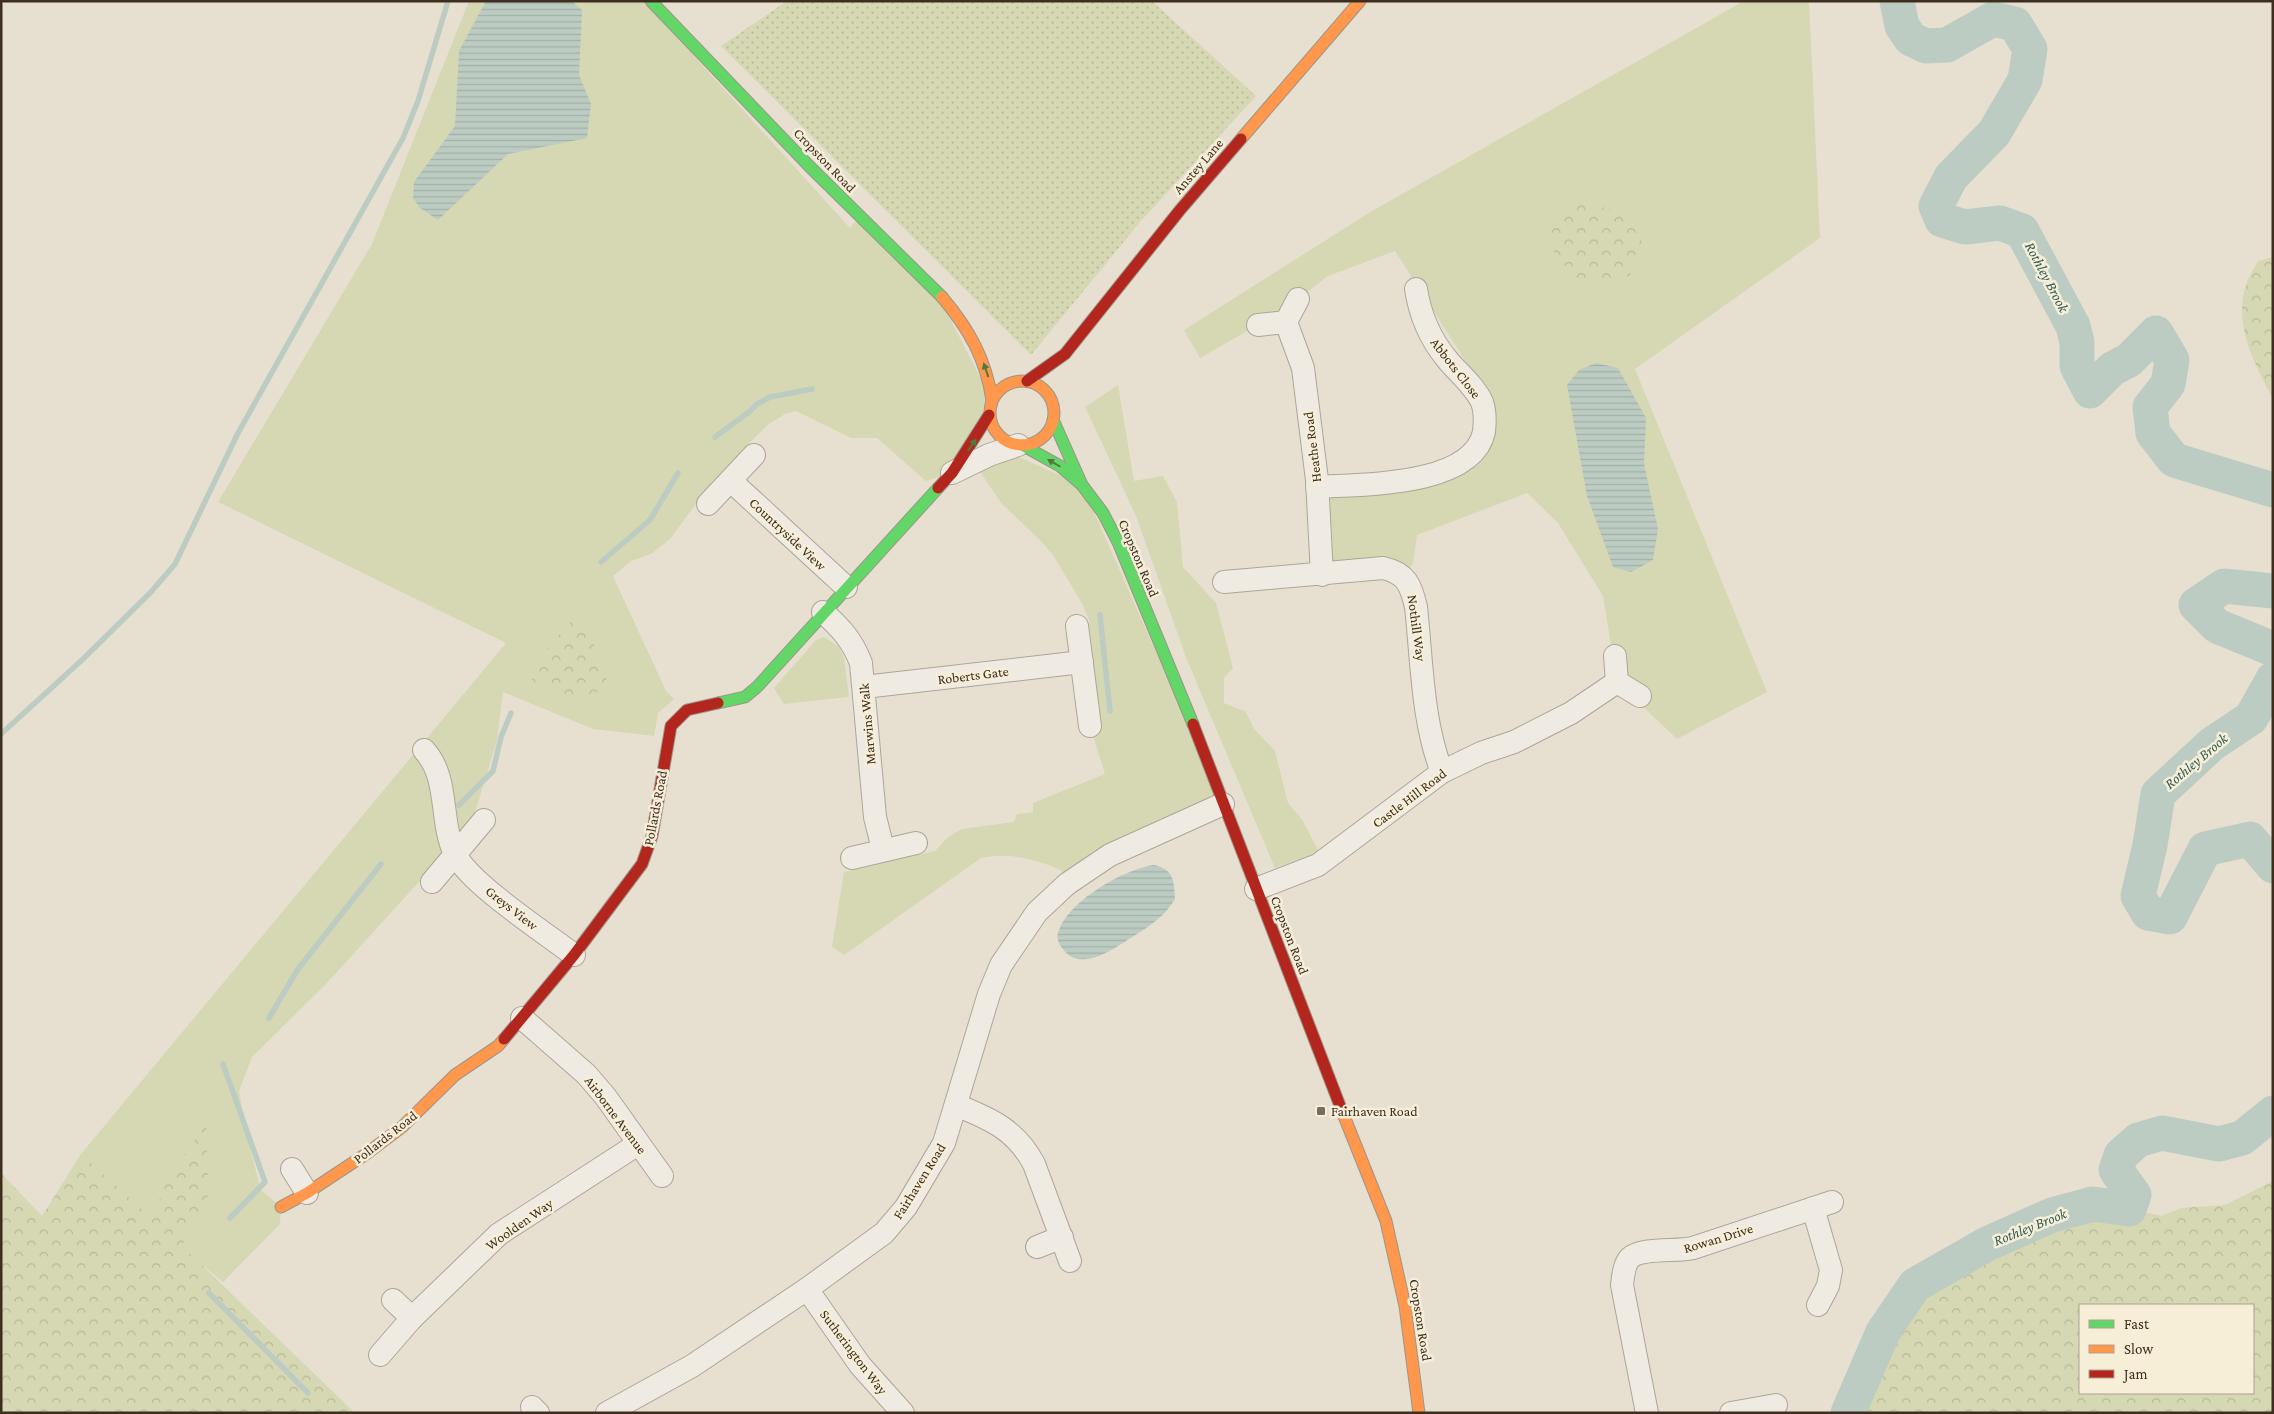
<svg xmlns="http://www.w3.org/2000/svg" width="2274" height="1414" viewBox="0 0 2274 1414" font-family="'Crimson Pro',serif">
  <defs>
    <pattern id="forest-crowns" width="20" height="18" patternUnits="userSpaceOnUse" patternTransform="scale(1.25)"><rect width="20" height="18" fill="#d6d7b3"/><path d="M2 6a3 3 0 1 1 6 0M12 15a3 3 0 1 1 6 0" fill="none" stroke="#b9b99a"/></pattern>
    <pattern id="garden-dots" width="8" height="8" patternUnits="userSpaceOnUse" patternTransform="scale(1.25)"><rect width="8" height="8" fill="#d6d7b3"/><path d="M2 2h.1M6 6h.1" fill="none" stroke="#b9b99a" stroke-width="1.8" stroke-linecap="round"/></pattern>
    <pattern id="water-rules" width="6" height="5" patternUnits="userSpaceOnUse" patternTransform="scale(1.25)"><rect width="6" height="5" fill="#bcccc2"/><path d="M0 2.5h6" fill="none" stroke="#a2b0a6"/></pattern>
  </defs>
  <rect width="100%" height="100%" fill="#e7e0d1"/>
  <g fill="#d6d7b3">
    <path d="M469 1H644L850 228 857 220 931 282 992 400 952 473 926 481 877 438H851L796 411 785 414 769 424 750 442 698 501 670 539 651 554 631 561 613 576 666 691 674 699 658 713 654 736 593 729 503 692 497 740 473 819 456 848 417 884 326 984 252 1057 239 1091 251 1152 261 1190 281 1207 280 1224 223 1282 192 1257 81 1154 506 643 218 502 372 244Z"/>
    <path d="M1744 1H1809L1820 238 1635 369 1767 692 1677 739 1617 682 1603 596 1558 523 1527 493 1417 535 1413 563 1404 577 1322 569 1323 493 1484 454 1495 407 1395 251 1328 276 1298 299 1286 322 1258 325 1200 358 1184 330 1372 211Z"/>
    <path d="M1118 385 1134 481 1163 476 1177 502 1183 567 1216 603 1233 668 1224 678V703L1246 712 1254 729 1275 751 1288 803 1303 821 1319 852 1275 868 1187 660 1136 516 1085 407Z"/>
    <path d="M1003 450 1082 485 1223 804 1067 884 1061 870C1035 859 1010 852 981 858L844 955 832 947 844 872 935 851 948 837 962 829 1014 822 1017 814 1033 812V803L1105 774 1090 726 1077 626 1090 623 1083 605 1053 555 1040 540 1002 504 973 462Z"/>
    <path d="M824 637 839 647 844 658 849 697 784 704 774 688 816 640Z"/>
  </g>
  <g fill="url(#forest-crowns)" fill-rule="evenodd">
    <path d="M1579 204C1619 208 1633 214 1646 253L1629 276 1602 286 1573 276 1555 254 1545 234Z"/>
    <path d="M2273 257V399C2255 365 2233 325 2246 285 2248 277 2254 269 2258 261Z"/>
    <path d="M574 618 584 622 607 674C606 682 604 690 595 693 580 700 543 691 532 680 536 655 558 637 574 618Z"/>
    <path d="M206 1124 209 1194 182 1246 355 1413H1V1173L42 1216 81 1154 153 1219 165 1183Z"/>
    <path d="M2273 1181V1413H1860L1915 1285 2052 1215 2123 1208 2162 1216 2181 1208 2225 1205ZM2080 1305H2253V1393H2080Z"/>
  </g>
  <path fill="url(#garden-dots)" d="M787 1H1152L1256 96 1140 222 1031 355 721 46Z"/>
  <g fill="url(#water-rules)">
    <path d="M486 1H572L582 10 579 75 591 104 587 138 508 154 438 220 420 208 413 198 414 182 455 126 459 51Z"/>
    <path d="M1596 363 1618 368 1646 418 1644 464 1658 529 1653 560 1631 572 1613 567 1587 496 1567 385 1579 370Z"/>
    <path d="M1154 865C1174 870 1174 880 1175 899 1164 918 1145 929 1126 941 1109 952 1078 972 1062 948 1058 943 1056 936 1059 930 1070 900 1124 869 1154 865Z"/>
  </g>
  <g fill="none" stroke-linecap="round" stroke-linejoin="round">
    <g stroke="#bcccc2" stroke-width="5.5">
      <path d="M715 437 749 412 757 404 770 397 812 389"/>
      <path d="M601 562 650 520 678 473"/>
      <path d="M1100 615 1110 711"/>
      <path d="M1 734 82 660 151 592 175 564 238 433 403 138 418 101 448 1"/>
      <path d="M459 805 493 771 501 737 511 713"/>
      <path d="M269 1018 298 969 381 864"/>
      <path d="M223 1064 265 1182 230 1218"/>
      <path d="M209 1293 308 1393"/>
    </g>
    <g stroke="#bcccc2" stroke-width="35">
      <path d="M1897 1 1902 26 1911 39 1926 46 1947 45 1993 19 2015 24 2030 49 2025 80 1994 133 1951 177 1936 206 1942 220 1965 227 2000 223 2022 231 2073 326 2077 342V366L2090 391 2112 369 2129 360 2156 333 2172 360 2168 384 2150 407 2153 433 2174 460 2273 490"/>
      <path d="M2273 591 2224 586 2196 605 2217 626 2273 649"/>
      <path d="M2273 679 2251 718 2212 744 2158 794 2150 845 2138 896 2148 913 2170 917 2205 849 2250 839 2273 866"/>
      <path d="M1848 1413 1883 1332 1915 1285 1987 1244 2052 1215 2093 1204 2129 1209 2134 1195 2116 1170 2121 1155 2138 1140 2162 1133 2219 1144 2242 1138 2273 1113"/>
    </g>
    <defs>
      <g id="street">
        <path d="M1286 322 1303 368 1317 480 1322 575"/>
        <path d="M1258 325 1286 322 1298 299"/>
        <path d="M952 473 989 455 1018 445"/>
        <path d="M731 481 846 587"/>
        <path d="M1317 487C1361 484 1472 487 1484 432 1485 423 1485 410 1482 402 1474 385 1457 372 1446 358 1429 337 1420 315 1416 289"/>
        <path d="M708 504 754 455"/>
        <path d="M1224 582 1383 568C1406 573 1411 585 1416 607 1422 662 1422 721 1442 772"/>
        <path d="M823 612C841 628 852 640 861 663L875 817 883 849"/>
        <path d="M1077 626 1090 726"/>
        <path d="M1615 656 1617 682 1640 696"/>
        <path d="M864 687 1082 662"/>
        <path d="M424 750C450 778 439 821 455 854 470 884 544 932 574 955"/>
        <path d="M852 858 916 843"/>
        <path d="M432 882 484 820"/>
        <path d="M1256 889 1318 865 1442 772 1481 753 1514 742 1571 713 1617 682"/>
        <path d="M522 1018 586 1074 605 1096 662 1176"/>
        <path d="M956 1105C991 1119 1016 1130 1034 1164L1070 1261"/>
        <path d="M292 1169 307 1193"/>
        <path d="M1813 1208 1831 1270 1828 1286 1818 1305"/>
        <path d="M1037 1247 1062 1237"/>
        <path d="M807 1289 860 1365 903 1413"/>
        <path d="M393 1300 412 1318"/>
        <path d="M380 1355 412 1318 499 1234 638 1144"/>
        <path d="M532 1407 538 1413"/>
        <path d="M607 1413 692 1366 807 1289 884 1233 906 1207 944 1143 989 994 1001 965 1037 912 1067 884 1110 855 1223 804"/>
        <path d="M1647 1413 1622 1285C1623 1277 1624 1264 1630 1258 1641 1247 1677 1252 1693 1248L1832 1202"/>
        <path d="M1731 1413 1776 1405"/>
      </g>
      <g id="fast">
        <path d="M651 1 809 166 942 297"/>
        <path d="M1053 420 1082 485 1103 513 1118 542 1193 724"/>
        <path d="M1022 445 1060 466 1081 484"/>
        <path d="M718 703 745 697 757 687 938 488"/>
      </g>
      <g id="slow">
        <path d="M1241 139 1360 1"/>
        <path d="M942 297C969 329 986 359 992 400"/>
        <circle cx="1022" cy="413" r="32"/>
        <path d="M1342 1111 1386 1221 1405 1306 1419 1413"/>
        <path d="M281 1207 307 1193 366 1154 402 1127 455 1075 498 1046 504 1039"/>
      </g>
      <g id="jam">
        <path d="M1027 381 1065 354 1180 210 1241 139"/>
        <path d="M938 488 952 473 989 415"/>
        <path d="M1193 724 1342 1111"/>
        <path d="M504 1039 574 955 642 864 652 836 671 726 687 710 718 703"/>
      </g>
    </defs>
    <use href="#street" stroke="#ada599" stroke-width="24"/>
    <use href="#fast" stroke="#9c958a" stroke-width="13"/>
    <use href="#slow" stroke="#9c958a" stroke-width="13"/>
    <use href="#jam" stroke="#9c958a" stroke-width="13"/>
    <use href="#street" stroke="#efebe3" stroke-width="22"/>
    <use href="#fast" stroke="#63d668" stroke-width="11"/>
    <use href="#slow" stroke="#ff974d" stroke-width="11"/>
    <use href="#jam" stroke="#b3261e" stroke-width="11"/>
  </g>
  <defs><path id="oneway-solid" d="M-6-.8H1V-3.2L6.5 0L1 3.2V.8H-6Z" transform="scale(1.25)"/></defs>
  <g fill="#4e7a40">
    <use href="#oneway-solid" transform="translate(986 370) rotate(-109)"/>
    <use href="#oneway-solid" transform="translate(972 445) rotate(-56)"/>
    <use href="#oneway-solid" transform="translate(1054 463) rotate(-150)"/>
  </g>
  <rect fill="#786c5e" stroke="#f7eed8" stroke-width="2" x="1316" y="1106" width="10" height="10" rx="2.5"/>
  <g text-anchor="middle" stroke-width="5" stroke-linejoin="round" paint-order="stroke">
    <g font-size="14" fill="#3d2e20" stroke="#f7eed8">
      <text transform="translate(825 160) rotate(46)" y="5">Cropston Road</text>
      <text transform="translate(1198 166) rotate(-49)" y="5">Anstey Lane</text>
      <text transform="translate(1456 368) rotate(52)" y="5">Abbots Close</text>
      <text transform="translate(1312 447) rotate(-97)" y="5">Heathe Road</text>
      <text transform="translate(788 534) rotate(43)" y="5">Countryside View</text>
      <text transform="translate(1139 558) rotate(67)" y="5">Cropston Road</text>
      <text transform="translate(1417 628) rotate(82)" y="5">Nothill Way</text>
      <text transform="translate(973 675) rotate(-7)" y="5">Roberts Gate</text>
      <text transform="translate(867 724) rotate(-95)" y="5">Marwins Walk</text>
      <text transform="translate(1409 798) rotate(-37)" y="5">Castle Hill Road</text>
      <text transform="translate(655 808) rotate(-79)" y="5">Pollards Road</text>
      <text transform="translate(512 908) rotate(38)" y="5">Greys View</text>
      <text transform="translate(1290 935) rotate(69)" y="5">Cropston Road</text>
      <text transform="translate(616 1115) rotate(53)" y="5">Airborne Avenue</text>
      <text transform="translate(385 1137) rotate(-38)" y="5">Pollards Road</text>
      <text transform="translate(919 1181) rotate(-58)" y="5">Fairhaven Road</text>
      <text transform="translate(519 1224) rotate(-35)" y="5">Woolden Way</text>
      <text transform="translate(1718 1238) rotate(-17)" y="5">Rowan Drive</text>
      <text transform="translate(1421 1320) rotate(81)" y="5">Cropston Road</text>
      <text transform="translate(854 1352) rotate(53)" y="5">Sutherington Way</text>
    </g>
    <g font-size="14" fill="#3d2e20" stroke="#f7eed8" text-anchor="start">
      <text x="1331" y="1116">Fairhaven Road</text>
    </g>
    <g font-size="15" font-style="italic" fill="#2f5d5a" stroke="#f7eed8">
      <text transform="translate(2047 277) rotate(62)" y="5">Rothley Brook</text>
      <text transform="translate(2196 761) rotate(-40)" y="5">Rothley Brook</text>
      <text transform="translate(2030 1227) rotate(-22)" y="5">Rothley Brook</text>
    </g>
  </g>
  <rect width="2274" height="1414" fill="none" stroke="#3d2e20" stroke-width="5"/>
  <rect x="2079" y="1304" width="175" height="90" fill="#f7eed8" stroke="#ada18e"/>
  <rect x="2089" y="1320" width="25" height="8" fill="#63d668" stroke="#ada18e"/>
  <text x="2124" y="1329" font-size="15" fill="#3d2e20">Fast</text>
  <rect x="2089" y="1345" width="25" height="8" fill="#ff974d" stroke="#ada18e"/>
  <text x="2124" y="1354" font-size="15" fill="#3d2e20">Slow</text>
  <rect x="2089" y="1370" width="25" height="8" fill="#b3261e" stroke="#ada18e"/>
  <text x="2124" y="1379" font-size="15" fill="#3d2e20">Jam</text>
</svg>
